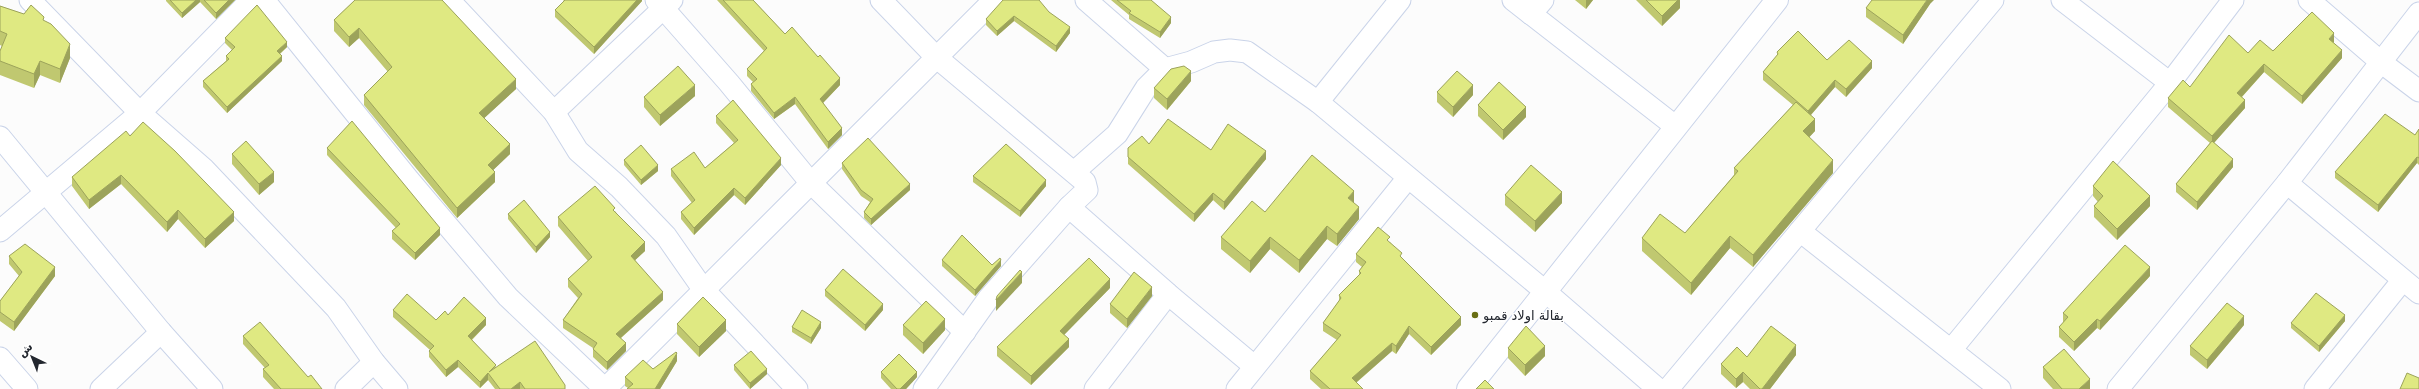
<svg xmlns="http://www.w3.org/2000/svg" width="2419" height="389" viewBox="0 0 2419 389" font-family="'DejaVu Sans',Cairo,sans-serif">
  <rect width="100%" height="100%" fill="#fcfcfc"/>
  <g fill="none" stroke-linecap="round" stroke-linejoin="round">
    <defs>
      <g id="minor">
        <path d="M30 0 140 113 204 169 336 308 374 362 397 389"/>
        <path d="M264 0 409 180 508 297 605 389"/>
        <path d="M449 0 554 112 578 151 619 187 666 236 703 289 797 389"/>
        <path d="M656 0 729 83 810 182 965 332"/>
        <path d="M881 0 936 57 1085 182 1087 190 1069 207 1168 294 1254 366"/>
        <path d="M1086 0 1165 69"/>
        <path d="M1513 0 1675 126"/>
        <path d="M2062 0 2170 83"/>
        <path d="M2309 0 2382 63 2419 91"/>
        <path d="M1531 14 1543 0"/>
        <path d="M1318 102 1400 0"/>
        <path d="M554 112 672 0"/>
        <path d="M0 137 161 332 212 389"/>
        <path d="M1074 172 1117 134 1146 88 1165 69 1191 62 1214 52 1230 50 1247 52 1318 102 1546 292 1658 389"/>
        <path d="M2287 183 2419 293"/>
        <path d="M0 231 140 113 251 0"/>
        <path d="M1800 231 2000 389"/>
        <path d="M1951 350 2170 83 2233 0"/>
        <path d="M0 358 27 389"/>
        <path d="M101 389 161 332"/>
        <path d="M346 389 374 362"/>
        <path d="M605 389 994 0"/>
        <path d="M924 389 988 299 1069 207"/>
        <path d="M1095 389 1168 294"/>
        <path d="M1237 389 1407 179"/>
        <path d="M1668 389 1993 0"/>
        <path d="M2118 389 2287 183 2419 13"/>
        <path d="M2315 389 2402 281"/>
      </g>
      <path id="tertiary" d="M1468 389 1777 0"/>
    </defs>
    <use href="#minor" stroke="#cad4e9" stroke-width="23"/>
    <use href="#tertiary" stroke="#cad4e9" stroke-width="24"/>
    <use href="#minor" stroke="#fff" stroke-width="21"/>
    <use href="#tertiary" stroke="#fff" stroke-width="22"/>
  </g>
  <g fill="#c0c870">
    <path d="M166 0H235L216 19 200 2 182 18 166 1Z"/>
    <path d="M355 0 516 89 484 118 510 154 493 170 495 182 457 218 364 105V95L388 72 359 38 349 47 334 31V20Z"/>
    <path d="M563 0H642V1L594 54 555 17V10L564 1Z"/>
    <path d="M717 0H753L785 34 840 85 823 103 842 135 828 149 795 104 774 119 751 91V84L753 82 747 76V69L764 51Z"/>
    <path d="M1111 0H1151L1171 23 1160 38 1129 19V15Z"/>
    <path d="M1575 0H1593L1586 9Z"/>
    <path d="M1636 0H1680V8L1662 26Z"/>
    <path d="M1930 4 1903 44 1866 17V8Z"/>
    <path d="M0 6 44 21 70 58 60 83 40 75 34 88 0 75V51L2 46 0 45Z"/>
    <path d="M1049 12 1070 33 1056 52 1014 21 997 36 986 25V19Z"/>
    <path d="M225 38 287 47 280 54 282 61 227 113 203 87V81L226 61V56L232 50 225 43Z"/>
    <path d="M2334 42 2333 43 2342 58 2302 104 2264 72 2242 97 2245 108 2214 143 2233 167 2197 210 2176 192V184L2210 143 2168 107V98L2190 87 2248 53Z"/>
    <path d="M1777 52 1872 68 1846 97 1835 87 1811 115 1815 131 1809 137 1833 173 1753 267 1730 248 1691 295 1642 251V238L1685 233 1734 175V168L1793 105 1763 80V72L1777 56Z"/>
    <path d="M1191 81 1167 110 1154 98V88Z"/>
    <path d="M1437 92 1473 95 1453 117 1437 102Z"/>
    <path d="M695 96 660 126 644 107V97Z"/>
    <path d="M1478 105 1526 117 1503 140 1478 116Z"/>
    <path d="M716 116 781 165 745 205 734 195 694 235 681 219V212L692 203 671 176V169L705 168 734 143 716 123Z"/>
    <path d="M2419 129V165L2417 163 2378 212 2335 178V172L2415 135Z"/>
    <path d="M130 136 234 221 205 248 178 219 167 232 121 184 89 209 72 186V177Z"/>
    <path d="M1149 144 1211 150 1266 159 1224 210 1213 200 1194 222 1128 164V148Z"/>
    <path d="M327 148 440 235 415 260 392 239V231L396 228 327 155Z"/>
    <path d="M232 154 274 182 259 195 232 164Z"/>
    <path d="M624 160 658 171 641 185 624 165Z"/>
    <path d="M842 163 910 190 871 225 864 218V212L870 202 861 196 842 169Z"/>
    <path d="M973 176 1046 186 1020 217 973 182Z"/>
    <path d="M2093 186 2150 206 2117 240 2094 217V206L2098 202 2093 196Z"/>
    <path d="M1505 195 1562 203 1535 232 1505 205Z"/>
    <path d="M1354 203 1359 219 1337 246 1327 239 1299 273 1270 249 1250 273 1221 249V237L1265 212Z"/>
    <path d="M615 211 645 251 635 260 663 300 621 338 626 351 607 370 593 357V348L563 328V320L578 298 568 287V279L588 261 558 226V217Z"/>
    <path d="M508 214 550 237 536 253 508 219Z"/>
    <path d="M1390 242 1402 259 1461 325 1431 355 1409 334 1396 354 1392 351 1356 383 1363 389H1321L1310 379V371L1337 340 1323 331V323L1339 301V295L1359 275V271L1362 267 1356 262V254Z"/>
    <path d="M9 256 55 276 14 331 0 321V301L19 276 9 264Z"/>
    <path d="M942 260 992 265 1001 266 975 296 942 266Z"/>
    <path d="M2150 276 2100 330 2097 328 2074 351 2059 337V327L2063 323V313Z"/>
    <path d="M1110 288 1064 335 1069 347 1031 385 997 356V347Z"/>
    <path d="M825 290 883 310 865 331 825 296Z"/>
    <path d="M1152 296 1127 328 1110 313V304Z"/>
    <path d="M393 310 436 320 448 315 486 325 472 340 496 367 565 389H495L488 380 480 388 458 367 446 377 429 357V351L430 350 393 317Z"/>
    <path d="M2345 321 2319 352 2291 328V323Z"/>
    <path d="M677 324 726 331 699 357 677 334Z"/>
    <path d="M903 325 945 330 923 354 903 335Z"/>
    <path d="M2244 325 2207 369 2190 355V346Z"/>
    <path d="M792 327 821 328 811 344 792 332Z"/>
    <path d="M243 336 308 377 322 389H274L263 377V369L265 368 243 344Z"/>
    <path d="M1508 348 1545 356 1525 376 1508 358Z"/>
    <path d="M1796 355 1770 389H1750L1743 382 1736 388 1721 374V364L1747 357Z"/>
    <path d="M677 361 660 389H627L628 388 625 386V377Z"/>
    <path d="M734 365 767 374 750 389 734 370Z"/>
    <path d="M2043 367 2090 389H2053L2043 378Z"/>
    <path d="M881 372 917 377 906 389H891L881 378Z"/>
  </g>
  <g fill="#9ca35b">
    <path d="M196 0H200V2L182 18V13Z"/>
    <path d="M229 0H235L216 19V13Z"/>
    <path d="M637 0H642V1L594 54V47Z"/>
    <path d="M1586 0H1593L1586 9Z"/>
    <path d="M1678 0H1680V8L1662 26V16Z"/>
    <path d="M1927 0H1934L1930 4 1903 44V35Z"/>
    <path d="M1014 16V21L997 36V31Z"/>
    <path d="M1171 17V23L1160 38V32Z"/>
    <path d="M1070 27V33L1056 52V46Z"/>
    <path d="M359 28V38L349 47V37Z"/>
    <path d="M2334 33V42L2329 47V39Z"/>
    <path d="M287 42V47L277 56V51Z"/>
    <path d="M70 44V58L60 83V69Z"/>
    <path d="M2342 50V58L2302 104V96Z"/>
    <path d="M282 56V61L227 113V107Z"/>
    <path d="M40 61V75L34 88V74Z"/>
    <path d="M1872 61V68L1846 97V89Z"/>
    <path d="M2264 64V72L2237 102V93Z"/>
    <path d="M1191 71V81L1167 110V99Z"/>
    <path d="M840 78V85L820 106V99Z"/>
    <path d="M516 79V89L479 123V113Z"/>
    <path d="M1835 80V87L1808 118V111Z"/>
    <path d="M695 85V96L660 126V115Z"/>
    <path d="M1473 85V95L1453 117V107Z"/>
    <path d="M795 97V104L774 119V113Z"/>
    <path d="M2245 100V108L2212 145V136Z"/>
    <path d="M1526 107V117L1503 140V130Z"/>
    <path d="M1815 119V131L1803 144V131Z"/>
    <path d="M842 128V135L828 149V142Z"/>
    <path d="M510 144V154L488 175V165Z"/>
    <path d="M1266 151V159L1224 210V202Z"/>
    <path d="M2417 157V163L2378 212V205Z"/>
    <path d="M781 158V165L745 205V198Z"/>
    <path d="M2233 159V167L2197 210V202Z"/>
    <path d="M1833 160V173L1753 267V255Z"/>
    <path d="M658 165V171L641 185V180Z"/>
    <path d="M274 172V182L259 195V184Z"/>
    <path d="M495 172V182L457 218V208Z"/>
    <path d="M121 175V184L89 209V200Z"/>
    <path d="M1046 180V186L1020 217V211Z"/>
    <path d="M910 184V190L871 225V219Z"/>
    <path d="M734 188V195L694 235V228Z"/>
    <path d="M1354 191V203L1348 198Z"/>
    <path d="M1562 192V203L1535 232V221Z"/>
    <path d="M1213 193V200L1194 222V214Z"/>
    <path d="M2150 196V206L2117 240V229Z"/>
    <path d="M1359 207V219L1337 246V234Z"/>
    <path d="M178 210V219L167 232V222Z"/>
    <path d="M234 212V221L205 248V239Z"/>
    <path d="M1327 226V239L1299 273V260Z"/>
    <path d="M440 228V235L415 260V253Z"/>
    <path d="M550 232V237L536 253V247Z"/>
    <path d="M1730 236V248L1691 295V283Z"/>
    <path d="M1270 237V249L1250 273V261Z"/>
    <path d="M645 242V251L631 264V256Z"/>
    <path d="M1001 260V266L975 296V290Z"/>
    <path d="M55 267V276L14 331V322Z"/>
    <path d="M2150 267V276L2100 330V321Z"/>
    <path d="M1022 272V283L996 311V300Z"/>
    <path d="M1110 279V288L1060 339V331Z"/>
    <path d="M1152 287V296L1127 328V319Z"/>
    <path d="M663 292V300L616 342V334Z"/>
    <path d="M883 304V310L865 331V325Z"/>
    <path d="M2345 315V321L2319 352V346Z"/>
    <path d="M2244 316V325L2207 369V360Z"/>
    <path d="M1461 317V325L1431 355V347Z"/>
    <path d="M486 318V325L468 343V336Z"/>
    <path d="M945 319V330L923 354V343Z"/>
    <path d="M2097 319V328L2074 351V342Z"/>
    <path d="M726 320V331L699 357V347Z"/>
    <path d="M821 322V328L811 344V338Z"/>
    <path d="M1409 326V334L1396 354V346Z"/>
    <path d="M1069 339V347L1031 385V376Z"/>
    <path d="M626 343V351L607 370V362Z"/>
    <path d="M1392 343V351L1352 386V378Z"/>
    <path d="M1796 345V355L1770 389H1762Z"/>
    <path d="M1545 346V356L1525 376V365Z"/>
    <path d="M677 353V361L660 389H655Z"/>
    <path d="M458 360V367L446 377V370Z"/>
    <path d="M767 369V374L750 389V383Z"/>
    <path d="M917 372V377L906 389H900Z"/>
    <path d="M1743 372V382L1736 388V379Z"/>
    <path d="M488 373V380L480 388V382Z"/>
    <path d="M2090 379V389H2079Z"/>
    <path d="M520 382V389H511Z"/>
  </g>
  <g fill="#dfe982" stroke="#9ca35b">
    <path d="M170 0H196L182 13Z"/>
    <path d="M204 0H229L216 13Z"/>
    <path d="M355 0H442L516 79 479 113 510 144 488 165 495 172 457 208 364 95 392 67 359 28 349 37 334 20Z"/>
    <path d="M565 0H637L594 47 555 10Z"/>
    <path d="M723 0H753L785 34 792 27 818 57 820 55 840 78 820 99 842 128 828 142 795 97 774 113 751 84 757 79 747 69 767 48Z"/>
    <path d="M1003 0H1039L1049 12 1070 27 1056 46 1014 16 997 31 986 19Z"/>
    <path d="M1117 0H1151L1171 17 1160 32 1129 13 1131 11Z"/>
    <path d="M1646 0H1678L1662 16Z"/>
    <path d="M1872 0H1927L1903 35 1866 8Z"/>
    <path d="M31 5 44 17 43 20 51 24 70 44 60 69 40 61 34 74 0 61V51L7 34 0 31V6L24 14Z"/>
    <path d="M257 5 287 42 277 51 282 56 227 107 203 81 229 59 226 56 235 47 225 38Z"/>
    <path d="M2312 12 2334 33 2329 39 2342 50 2302 96 2264 64 2237 93 2245 100 2212 136 2168 98 2183 80 2190 87 2229 35 2248 53 2260 40 2273 51Z"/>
    <path d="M1798 31 1827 60 1849 40 1872 61 1846 89 1835 80 1808 111 1763 72 1778 54 1777 52Z"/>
    <path d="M678 66 695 85 660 115 644 97Z"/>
    <path d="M1184 66 1191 71 1167 99 1154 88 1171 69Z"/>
    <path d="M1457 71 1473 85 1453 107 1437 92Z"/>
    <path d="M1499 82 1526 107 1503 130 1478 105Z"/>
    <path d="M733 100 781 158 745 198 734 188 694 228 681 212 695 200 671 169 694 152 705 168 738 140 716 116Z"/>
    <path d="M1796 102 1815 119 1803 131 1833 160 1753 255 1730 236 1691 283 1642 238 1660 214 1685 233 1738 171 1734 168Z"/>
    <path d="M2385 114 2415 135 2419 129V158L2417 157 2378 205 2335 172Z"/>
    <path d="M1168 119 1211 150 1228 124 1266 151 1224 202 1213 193 1194 214 1128 157V148L1142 136 1149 144Z"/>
    <path d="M352 121 440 228 415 253 392 231 400 224 327 148Z"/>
    <path d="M143 122 175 151 234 212 205 239 178 210 167 222 121 175 89 200 72 177 126 131 130 136Z"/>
    <path d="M868 138 910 184 871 219 864 212 873 199 861 190 842 163Z"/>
    <path d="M246 141 274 172 259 184 232 154Z"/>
    <path d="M2212 141 2233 159 2197 202 2176 184Z"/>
    <path d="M1006 144 1046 180 1020 211 973 176Z"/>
    <path d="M641 145 658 165 641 180 624 160Z"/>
    <path d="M1312 155 1354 191 1348 198 1359 207 1337 234 1327 226 1299 260 1270 237 1250 261 1221 237 1252 201 1265 212Z"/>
    <path d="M2113 161 2150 196 2117 229 2094 206 2103 196 2093 186Z"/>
    <path d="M1531 165 1562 192 1535 221 1505 195Z"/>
    <path d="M595 186 615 208 613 210 645 242 631 256 663 292 616 334 626 343 607 362 593 349 597 343 563 320 582 294 568 279 592 257 558 217Z"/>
    <path d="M524 200 550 232 536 247 508 214Z"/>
    <path d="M1378 227 1390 237 1387 240 1402 253 1400 256 1461 317 1431 347 1409 326 1396 346 1392 343 1352 378 1363 389H1330L1310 371 1341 335 1323 323 1341 298 1339 295 1361 273 1359 271 1366 262 1356 254Z"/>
    <path d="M962 235 992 265 1000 258 1001 260 975 290 942 260Z"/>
    <path d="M25 244 55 267 14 322 0 312V301L22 272 9 256Z"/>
    <path d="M2125 245 2150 267 2100 321 2097 319 2074 342 2059 327 2068 317 2063 313Z"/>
    <path d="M1089 258 1110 279 1060 331 1069 339 1031 376 997 347Z"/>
    <path d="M843 269 883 304 865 325 825 290Z"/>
    <path d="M1020 270 1022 272 996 300 997 296Z"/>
    <path d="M1134 272 1152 287 1127 319 1110 304Z"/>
    <path d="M2316 293 2345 315 2319 346 2291 323Z"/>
    <path d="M407 294 436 320 445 311 448 315 464 297 486 318 468 336 496 365 489 372 535 341 565 385V389H525L520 382 511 389H500L488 373 480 382 458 360 446 370 429 351 434 346 393 310Z"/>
    <path d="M703 297 726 320 699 347 677 324Z"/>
    <path d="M926 301 945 319 923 343 903 325Z"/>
    <path d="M2227 303 2244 316 2207 360 2190 346Z"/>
    <path d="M802 310 821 322 811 338 792 327Z"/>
    <path d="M260 322 308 377 311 375 322 389H281L263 369 269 365 243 336Z"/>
    <path d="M1526 326 1545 346 1525 365 1508 348Z"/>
    <path d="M1771 326 1796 345 1762 389H1760L1743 372 1736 379 1721 364 1737 347 1747 357Z"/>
    <path d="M2064 349 2090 379 2079 389H2062L2043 367Z"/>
    <path d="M751 351 767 369 750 383 734 365Z"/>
    <path d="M676 352 677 353 655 389H627L633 384 625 377 643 360 653 369Z"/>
    <path d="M899 354 917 372 900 389H897L881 372Z"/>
    <path d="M2407 373 2419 378V389H2400Z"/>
    <path d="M1485 380 1494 389H1476Z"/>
  </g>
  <circle fill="#696e13" stroke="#fff" stroke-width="1.5" cx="1475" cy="315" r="4"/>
  <g text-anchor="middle" stroke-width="3" stroke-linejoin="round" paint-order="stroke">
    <g font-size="13" fill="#23272f" stroke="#fff" text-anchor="start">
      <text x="1483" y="320">بقالة اولاد قمبو</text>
    </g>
  </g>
  <g transform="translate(32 357) rotate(317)" stroke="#ffffff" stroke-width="3" paint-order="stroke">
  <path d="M0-3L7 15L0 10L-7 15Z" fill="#23272f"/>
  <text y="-6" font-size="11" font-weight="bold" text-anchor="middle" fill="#23272f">ش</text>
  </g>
</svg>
